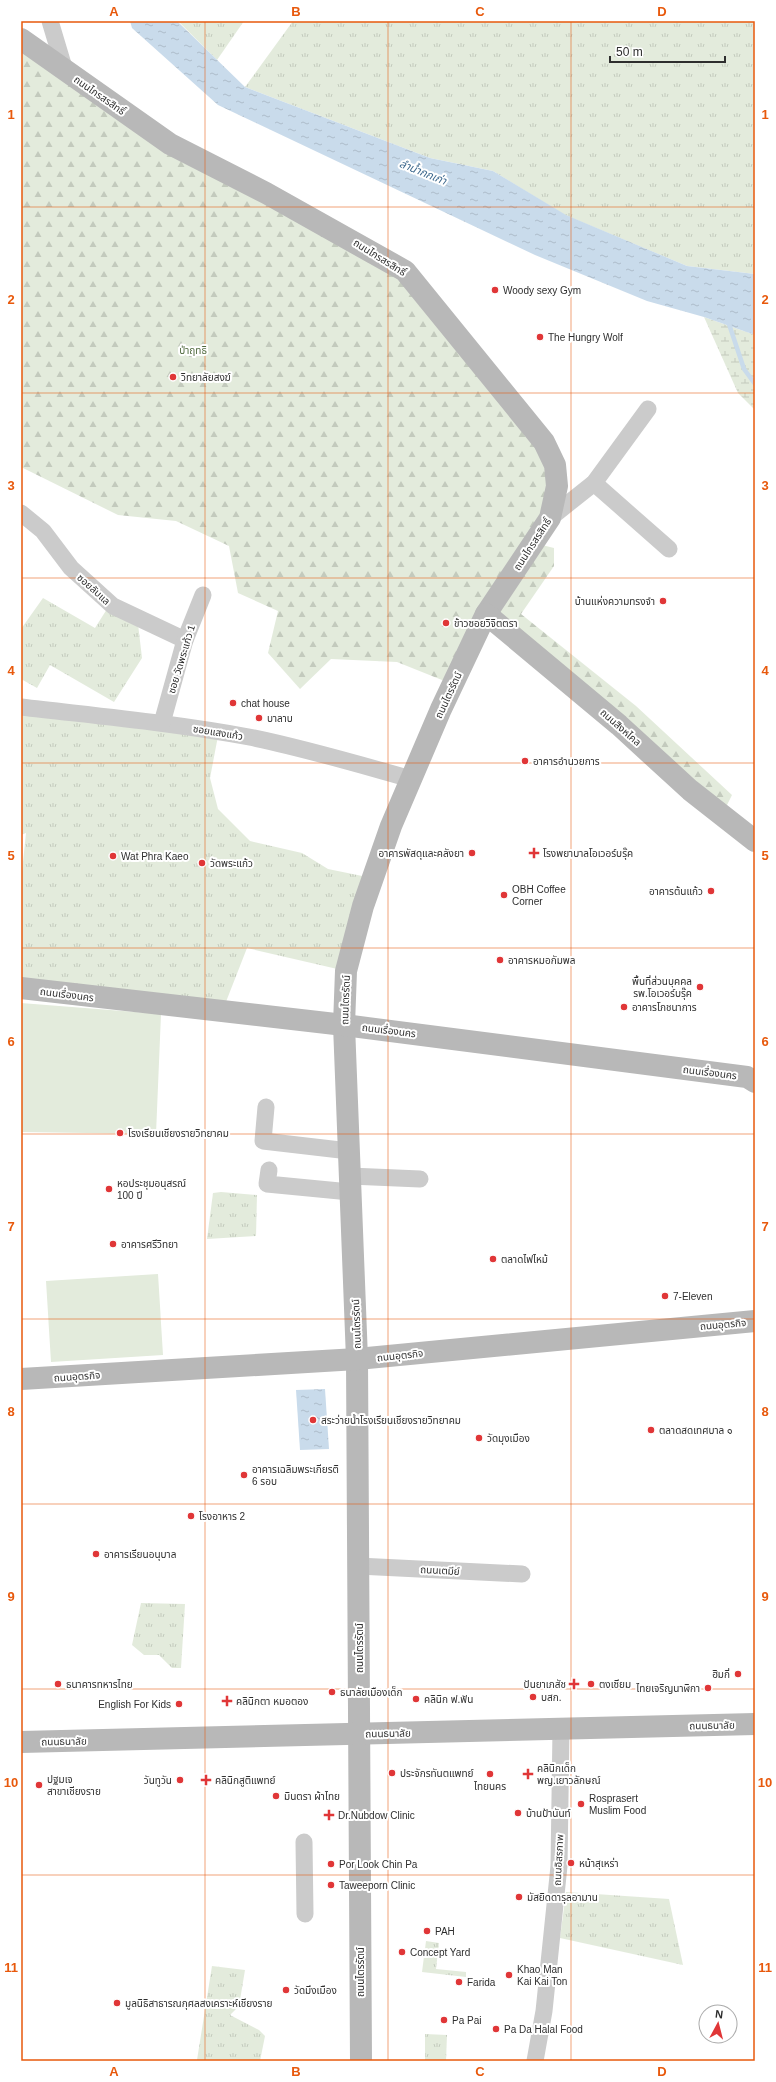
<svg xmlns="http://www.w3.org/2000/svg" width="776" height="2082" viewBox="0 0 776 2082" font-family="Helvetica,'Noto Sans Thai',sans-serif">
  <defs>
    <pattern id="grass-tufts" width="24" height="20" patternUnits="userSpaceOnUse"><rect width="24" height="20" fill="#e3ebdc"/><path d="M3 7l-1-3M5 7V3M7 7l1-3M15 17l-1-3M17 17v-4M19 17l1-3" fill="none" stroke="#c3cabd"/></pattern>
    <pattern id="forest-firs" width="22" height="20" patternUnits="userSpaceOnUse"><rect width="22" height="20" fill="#e3ebdc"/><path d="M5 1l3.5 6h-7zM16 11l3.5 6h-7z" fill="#c3cabd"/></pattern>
    <pattern id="wetland-marsh" width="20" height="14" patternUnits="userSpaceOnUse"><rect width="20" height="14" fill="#e3ebdc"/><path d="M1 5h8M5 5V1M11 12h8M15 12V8" fill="none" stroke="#c3cabd"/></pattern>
    <pattern id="water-ripples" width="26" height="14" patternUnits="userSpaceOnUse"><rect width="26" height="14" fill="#c9dbeb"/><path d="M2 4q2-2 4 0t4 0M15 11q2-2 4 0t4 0" fill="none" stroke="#adbcca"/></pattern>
  </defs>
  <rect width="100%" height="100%" fill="#fff"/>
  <g fill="url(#grass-tufts)">
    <path d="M178 21H244L217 60Z"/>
    <path d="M293 21H755V274L687 266 565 215 493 171 430 158 245 87Z"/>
    <path d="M43 598 95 628 107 609 138 624 142 658 114 702 50 665 37 688 21 679V629Z"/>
    <path d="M21 708 218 736 210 778 218 809 250 841 302 853 328 869 372 878 346 971 247 948 222 1012 21 988V881L26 833 21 835Z"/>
    <path d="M221 1192 257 1195 256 1236 207 1239 213 1193Z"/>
    <path d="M141 1603 185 1604 181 1668H172L159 1655H144L132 1645Z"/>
    <path d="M566 1892 669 1899 683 1965 560 1938Z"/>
    <path d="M426 1941 439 1943 436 1969 466 1972V1977L422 1972Z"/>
    <path d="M212 1966 245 1970 239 2006 230 2015 259 2030 265 2036 260 2061 197 2060Z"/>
    <path d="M425 2034 447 2035 446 2061H425Z"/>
  </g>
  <path fill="url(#forest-firs)" d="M21 39 170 144 405 271 555 465 534 543 554 548V566L521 614 636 706 732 795 725 809 486 615 447 682 397 662 331 659 300 689 268 653 278 611 238 593 229 546 176 521 118 515 21 467Z"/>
  <path fill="url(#wetland-marsh)" d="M704 317 755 335V410L738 393Z"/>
  <g fill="#e3ebdc">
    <path d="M21 1003 161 1014 156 1134 21 1132Z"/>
    <path d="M158 1274 163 1355 51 1362 46 1281Z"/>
  </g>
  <g fill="url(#water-ripples)">
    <path d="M130 21H177L245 87 430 158 493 171 566 215 687 266 755 274V335L704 317 647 301 535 255 218 105 132 28Z"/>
    <path d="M325 1389 329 1449 300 1450 296 1390Z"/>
  </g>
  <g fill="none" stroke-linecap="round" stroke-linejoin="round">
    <path stroke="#c9dbeb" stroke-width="4.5" d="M728 321 744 369 755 384"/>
    <g stroke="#cbcbcb" stroke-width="17">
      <path d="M50 21 65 71"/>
      <path d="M594 483 669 549"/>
      <path d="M21 513 43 531 71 568 113 606 185 640"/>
      <path d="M550 518 594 483 648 409"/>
      <path d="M21 707C97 716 174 723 249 737 304 748 357 764 411 779"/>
      <path d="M162 723 185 640 203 595"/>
      <path d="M266 1107 263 1141 349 1151"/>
      <path d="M269 1170 267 1184 350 1192"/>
      <path d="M350 1176 420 1179"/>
      <path d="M358 1566 522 1574"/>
      <path d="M304 1842 305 1914"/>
      <path d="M535 2061 544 2011 559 1866 561 1729"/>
    </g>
    <g stroke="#b8b8b8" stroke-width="22">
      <path d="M21 39 170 144 266 193 405 271 544 442 555 465 557 486 550 518 486 614 441 709 391 826 363 906 346 971 344 1025 357 1359 361 2061"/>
      <path d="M486 614 619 725 690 790 755 841"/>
      <path d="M21 988 344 1025 747 1077 755 1082"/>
      <path d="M21 1379 357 1359 755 1321"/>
      <path d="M21 1742 755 1724"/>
    </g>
  </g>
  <path fill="none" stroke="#e8590c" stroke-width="1" stroke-opacity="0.55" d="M205 21V2061M388 21V2061M571 21V2061M21 207H755M21 393H755M21 578H755M21 763H755M21 948H755M21 1134H755M21 1319H755M21 1504H755M21 1689H755M21 1875H755"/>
  <g fill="#e03637" stroke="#fff" stroke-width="1.5">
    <circle cx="495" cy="290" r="4"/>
    <circle cx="540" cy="337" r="4"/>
    <circle cx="173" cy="377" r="4"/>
    <circle cx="663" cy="601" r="4"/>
    <circle cx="446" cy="623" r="4"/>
    <circle cx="233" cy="703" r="4"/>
    <circle cx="259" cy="718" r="4"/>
    <circle cx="525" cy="761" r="4"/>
    <circle cx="472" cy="853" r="4"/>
    <path d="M532 847h4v4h4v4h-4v4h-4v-4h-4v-4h4z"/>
    <circle cx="113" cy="856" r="4"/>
    <circle cx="202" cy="863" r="4"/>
    <circle cx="711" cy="891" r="4"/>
    <circle cx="504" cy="895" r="4"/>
    <circle cx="500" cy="960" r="4"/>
    <circle cx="700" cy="987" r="4"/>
    <circle cx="624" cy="1007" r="4"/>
    <circle cx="120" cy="1133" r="4"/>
    <circle cx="109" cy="1189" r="4"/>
    <circle cx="113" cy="1244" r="4"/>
    <circle cx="493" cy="1259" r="4"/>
    <circle cx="665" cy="1296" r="4"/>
    <circle cx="313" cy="1420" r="4"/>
    <circle cx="651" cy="1430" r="4"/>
    <circle cx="479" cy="1438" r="4"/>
    <circle cx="244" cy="1475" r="4"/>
    <circle cx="191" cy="1516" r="4"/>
    <circle cx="96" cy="1554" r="4"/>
    <circle cx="738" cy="1674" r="4"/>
    <circle cx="58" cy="1684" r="4"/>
    <path d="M572 1678h4v4h4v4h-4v4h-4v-4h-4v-4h4z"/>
    <circle cx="591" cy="1684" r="4"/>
    <circle cx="708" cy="1688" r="4"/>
    <circle cx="332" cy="1692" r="4"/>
    <circle cx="533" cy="1697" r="4"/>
    <circle cx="416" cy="1699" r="4"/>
    <path d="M225 1695h4v4h4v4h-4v4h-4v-4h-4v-4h4z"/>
    <circle cx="179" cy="1704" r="4"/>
    <circle cx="392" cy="1773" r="4"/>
    <circle cx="490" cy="1774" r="4"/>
    <path d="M526 1768h4v4h4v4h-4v4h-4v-4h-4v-4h4z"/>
    <circle cx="180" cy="1780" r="4"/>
    <path d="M204 1774h4v4h4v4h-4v4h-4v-4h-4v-4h4z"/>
    <circle cx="39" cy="1785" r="4"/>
    <circle cx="276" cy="1796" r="4"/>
    <circle cx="581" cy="1804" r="4"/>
    <circle cx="518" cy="1813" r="4"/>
    <path d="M327 1809h4v4h4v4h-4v4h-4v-4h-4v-4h4z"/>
    <circle cx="571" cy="1863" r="4"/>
    <circle cx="331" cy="1864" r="4"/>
    <circle cx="331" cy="1885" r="4"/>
    <circle cx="519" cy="1897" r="4"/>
    <circle cx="427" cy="1931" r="4"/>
    <circle cx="402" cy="1952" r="4"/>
    <circle cx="509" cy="1975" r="4"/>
    <circle cx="459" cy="1982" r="4"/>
    <circle cx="286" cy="1990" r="4"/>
    <circle cx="117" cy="2003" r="4"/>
    <circle cx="444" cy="2020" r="4"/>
    <circle cx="496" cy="2029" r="4"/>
  </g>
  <g text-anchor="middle" stroke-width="4" stroke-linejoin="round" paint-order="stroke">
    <g font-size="10" fill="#2e2e2e" stroke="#fff">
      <text transform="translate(100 95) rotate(35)" y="4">ถนนไกรสรสิทธิ์</text>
      <text transform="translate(380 257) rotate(32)" y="4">ถนนไกรสรสิทธิ์</text>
      <text transform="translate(532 544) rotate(-57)" y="4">ถนนไกรสรสิทธิ์</text>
      <text transform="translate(94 589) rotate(42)" y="4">ซอยลับแล</text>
      <text transform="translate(181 659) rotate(-73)" y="4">ซอย วัดพระแก้ว 1</text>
      <text transform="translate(448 695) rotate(-65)" y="4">ถนนไตรรัตน์</text>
      <text transform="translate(621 727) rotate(41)" y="4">ถนนสิงหไคล</text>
      <text transform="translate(218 732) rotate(9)" y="4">ซอยแสงแก้ว</text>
      <text transform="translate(67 994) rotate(7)" y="4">ถนนเรื่องนคร</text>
      <text transform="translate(345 1000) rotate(-88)" y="4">ถนนไตรรัตน์</text>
      <text transform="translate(389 1030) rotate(7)" y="4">ถนนเรื่องนคร</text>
      <text transform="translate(710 1072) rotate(7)" y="4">ถนนเรื่องนคร</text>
      <text transform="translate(356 1324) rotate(-92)" y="4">ถนนไตรรัตน์</text>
      <text transform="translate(723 1324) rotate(-5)" y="4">ถนนอุตรกิจ</text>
      <text transform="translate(400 1355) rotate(-6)" y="4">ถนนอุตรกิจ</text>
      <text transform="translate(77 1376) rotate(-4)" y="4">ถนนอุตรกิจ</text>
      <text transform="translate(440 1570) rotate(3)" y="4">ถนนเตมีย์</text>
      <text transform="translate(359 1648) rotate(-90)" y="4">ถนนไตรรัตน์</text>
      <text transform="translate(712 1725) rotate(-1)" y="4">ถนนธนาลัย</text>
      <text transform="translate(388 1733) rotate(-1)" y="4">ถนนธนาลัย</text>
      <text transform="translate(64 1741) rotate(-1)" y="4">ถนนธนาลัย</text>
      <text transform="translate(558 1860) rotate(-87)" y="4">ถนนอิสรภาพ</text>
      <text transform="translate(360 1972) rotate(-90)" y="4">ถนนไตรรัตน์</text>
    </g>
    <g font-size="10" fill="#2e2e2e" stroke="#fff" text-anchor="start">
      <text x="503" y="294">Woody sexy Gym</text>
      <text x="548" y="341">The Hungry Wolf</text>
      <text x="181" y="381">วิทยาลัยสงฆ์</text>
      <text x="655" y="605" text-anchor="end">บ้านแห่งความทรงจำ</text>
      <text x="454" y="627">ข้าวซอยวิจิตตรา</text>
      <text x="241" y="707">chat house</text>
      <text x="267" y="722">บาลาบ</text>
      <text x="533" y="765">อาคารอำนวยการ</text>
      <text x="464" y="857" text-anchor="end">อาคารพัสดุและคลังยา</text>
      <text x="543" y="857">โรงพยาบาลโอเวอร์บรุ๊ค</text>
      <text x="121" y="860">Wat Phra Kaeo</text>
      <text x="210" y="867">วัดพระแก้ว</text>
      <text x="512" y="893">OBH Coffee<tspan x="512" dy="12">Corner</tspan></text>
      <text x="703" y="895" text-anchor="end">อาคารต้นแก้ว</text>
      <text x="508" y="964">อาคารหมอกัมพล</text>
      <text x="692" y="985" text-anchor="end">พื้นที่ส่วนบุคคล<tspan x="692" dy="12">รพ.โอเวอร์บรุ๊ค</tspan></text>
      <text x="632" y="1011">อาคารโภชนาการ</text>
      <text x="128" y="1137">โรงเรียนเชียงรายวิทยาคม</text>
      <text x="117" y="1187">หอประชุมอนุสรณ์<tspan x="117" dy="12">100 ปี</tspan></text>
      <text x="121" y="1248">อาคารศรีวิทยา</text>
      <text x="501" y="1263">ตลาดไฟไหม้</text>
      <text x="673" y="1300">7-Eleven</text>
      <text x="321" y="1424">สระว่ายน้ำโรงเรียนเชียงรายวิทยาคม</text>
      <text x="659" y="1434">ตลาดสดเทศบาล ๑</text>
      <text x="487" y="1442">วัดมุงเมือง</text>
      <text x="252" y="1473">อาคารเฉลิมพระเกียรติ<tspan x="252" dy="12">6 รอบ</tspan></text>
      <text x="199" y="1520">โรงอาหาร 2</text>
      <text x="104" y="1558">อาคารเรียนอนุบาล</text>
      <text x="730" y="1678" text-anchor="end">ฮิมกี่</text>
      <text x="66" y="1688">ธนาคารทหารไทย</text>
      <text x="566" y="1688" text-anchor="end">ปันยาเภสัช</text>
      <text x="599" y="1688">ตงเซียม</text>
      <text x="700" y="1692" text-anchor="end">ไทยเจริญนาฬิกา</text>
      <text x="340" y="1696">ธนาลัยเมืองเด็ก</text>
      <text x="541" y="1701">บสก.</text>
      <text x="424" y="1703">คลินิก ฟ.ฟัน</text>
      <text x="236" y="1705">คลินิกตา หมอตอง</text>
      <text x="171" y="1708" text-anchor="end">English For Kids</text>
      <text x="537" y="1772">คลินิกเด็ก<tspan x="537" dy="12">พญ.เยาวลักษณ์</tspan></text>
      <text x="400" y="1777">ประจักรทันตแพทย์</text>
      <text x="47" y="1783">ปฐมเจ<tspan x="47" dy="12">สาขาเชียงราย</tspan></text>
      <text x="172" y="1784" text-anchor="end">วันทูวัน</text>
      <text x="215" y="1784">คลินิกสูติแพทย์</text>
      <text x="490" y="1790" text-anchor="middle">ไทยนคร</text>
      <text x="284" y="1800">มินตรา ผ้าไทย</text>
      <text x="589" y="1802">Rosprasert<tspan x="589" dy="12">Muslim Food</tspan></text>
      <text x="526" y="1817">บ้านป้านันท์</text>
      <text x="338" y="1819">Dr.Nubdow Clinic</text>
      <text x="579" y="1867">หน้าสุเหร่า</text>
      <text x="339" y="1868">Por Look Chin Pa</text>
      <text x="339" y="1889">Taweeporn Clinic</text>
      <text x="527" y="1901">มัสยิดดารุลอามาน</text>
      <text x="435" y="1935">PAH</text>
      <text x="410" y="1956">Concept Yard</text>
      <text x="517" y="1973">Khao Man<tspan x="517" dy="12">Kai Kai Ton</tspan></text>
      <text x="467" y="1986">Farida</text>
      <text x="294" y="1994">วัดมิ่งเมือง</text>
      <text x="125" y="2007">มูลนิธิสาธารณกุศลสงเคราะห์เชียงราย</text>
      <text x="452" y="2024">Pa Pai</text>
      <text x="504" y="2033">Pa Da Halal Food</text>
    </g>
    <g font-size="10" fill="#4f693d" stroke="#fff">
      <text x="193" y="354">ป่าฤทธิ</text>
    </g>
    <g font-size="11" font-style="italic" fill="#3f6a8e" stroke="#fff">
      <text transform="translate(423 172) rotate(22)" y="4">ลำน้ำกกเก่า</text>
    </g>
  </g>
  <rect width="776" height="2082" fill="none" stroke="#ffffff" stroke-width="44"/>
  <g transform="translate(718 2024) rotate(7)"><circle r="19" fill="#ffffff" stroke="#ababab"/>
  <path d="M0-3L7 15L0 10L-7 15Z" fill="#e03637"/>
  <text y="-6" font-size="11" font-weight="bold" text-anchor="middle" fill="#2e2e2e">N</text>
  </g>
  <path d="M610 56v6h115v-6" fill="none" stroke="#2e2e2e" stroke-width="2"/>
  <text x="616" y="56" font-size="12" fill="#2e2e2e" stroke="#ffffff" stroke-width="3" paint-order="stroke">50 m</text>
  <rect x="22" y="22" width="732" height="2038" fill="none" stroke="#e8590c" stroke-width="1.5"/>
  <g font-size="13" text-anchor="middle" font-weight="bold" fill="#e8590c">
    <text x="114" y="16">A</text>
    <text x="296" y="16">B</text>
    <text x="480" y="16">C</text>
    <text x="662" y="16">D</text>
    <text x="11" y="119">1</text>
    <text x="765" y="119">1</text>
    <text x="11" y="304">2</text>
    <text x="765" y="304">2</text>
    <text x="11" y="490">3</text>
    <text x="765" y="490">3</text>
    <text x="11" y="675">4</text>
    <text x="765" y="675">4</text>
    <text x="11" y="860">5</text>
    <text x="765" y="860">5</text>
    <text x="11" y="1046">6</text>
    <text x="765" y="1046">6</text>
    <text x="11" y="1231">7</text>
    <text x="765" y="1231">7</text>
    <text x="11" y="1416">8</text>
    <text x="765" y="1416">8</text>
    <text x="11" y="1601">9</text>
    <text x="765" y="1601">9</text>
    <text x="11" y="1787">10</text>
    <text x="765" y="1787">10</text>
    <text x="11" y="1972">11</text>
    <text x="765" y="1972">11</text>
    <text x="114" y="2076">A</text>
    <text x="296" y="2076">B</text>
    <text x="480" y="2076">C</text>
    <text x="662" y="2076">D</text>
  </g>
</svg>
